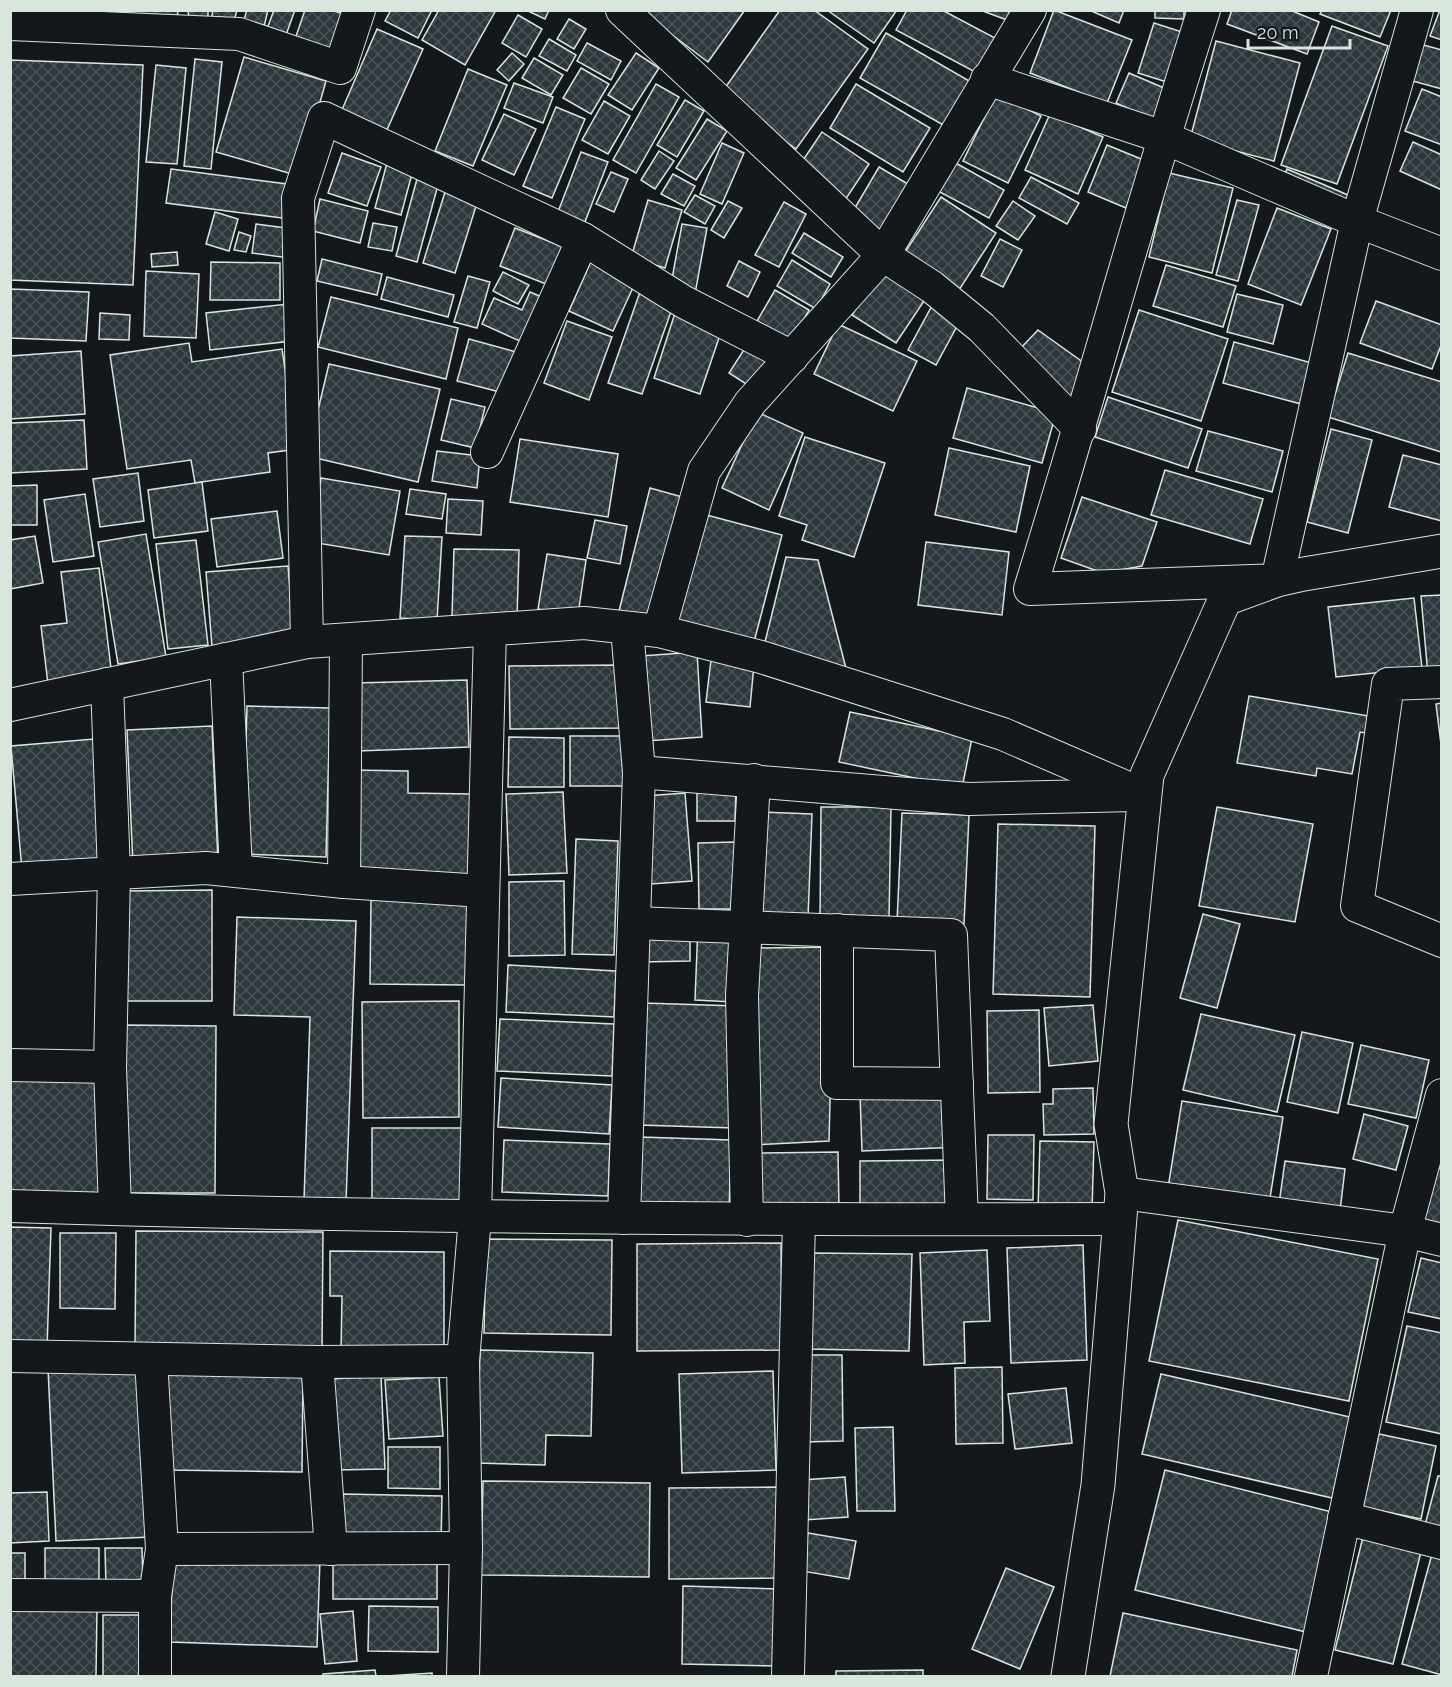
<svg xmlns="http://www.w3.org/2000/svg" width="1452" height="1687" viewBox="0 0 1452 1687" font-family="Raleway,sans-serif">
  <defs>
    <pattern id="building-cross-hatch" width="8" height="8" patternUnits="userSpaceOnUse" patternTransform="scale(1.5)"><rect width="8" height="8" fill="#2c363c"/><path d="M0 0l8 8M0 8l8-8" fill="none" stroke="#4a5358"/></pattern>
  </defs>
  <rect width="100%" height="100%" fill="#14181c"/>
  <g fill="url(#building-cross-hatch)" stroke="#d8e6dc" stroke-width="1.5">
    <path d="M109 10H178L177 19 109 15Z"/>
    <path d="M188 10H208V18L189 19Z"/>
    <path d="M213 10H237L233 25 211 20Z"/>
    <path d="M247 10H268L262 35 241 30Z"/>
    <path d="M274 10H295L283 43 264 37Z"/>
    <path d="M305 10H332L349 16 333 60 293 45Z"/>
    <path d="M391 10H432L418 38 385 21Z"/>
    <path d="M439 10H496L465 65 422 40Z"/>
    <path d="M526 10H549L545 19Z"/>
    <path d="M639 10H745L708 62Z"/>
    <path d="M780 10H814L868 49 796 149 720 95Z"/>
    <path d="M827 10H897L874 43Z"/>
    <path d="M907 10H942L995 38 977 73 896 30Z"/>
    <path d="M980 10H1010L1007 20Z"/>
    <path d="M1054 10 1132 40 1107 103 1030 73Z"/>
    <path d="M1089 10H1124L1119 23Z"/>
    <path d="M1155 10H1184V19L1155 18Z"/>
    <path d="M1232 10H1290L1319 22 1307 54 1227 24Z"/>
    <path d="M1322 10H1391L1380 37 1320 14Z"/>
    <path d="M1440 10H1442V40L1430 36Z"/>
    <path d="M518 15 542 29 526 57 502 43Z"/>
    <path d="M569 19 586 29 574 49 557 39Z"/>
    <path d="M1154 23 1185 33 1170 83 1138 73Z"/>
    <path d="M1332 26 1388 46 1337 184 1281 165Z"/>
    <path d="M377 29 423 49 386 132 341 112Z"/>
    <path d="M886 33 971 82 945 126 860 78Z"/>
    <path d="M549 39 576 55 567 71 539 56Z"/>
    <path d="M1216 41 1300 63 1274 161 1190 139Z"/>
    <path d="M587 43 621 61 611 80 577 61Z"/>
    <path d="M1420 44 1442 50V89L1409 80Z"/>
    <path d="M512 53 524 64 509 81 497 70Z"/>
    <path d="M636 53 659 68 632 110 608 95Z"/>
    <path d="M244 57 326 81 299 176 216 152Z"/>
    <path d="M534 58 563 75 551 95 522 78Z"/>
    <path d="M195 59 222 62 211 169 184 166Z"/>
    <path d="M10 60 143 65 133 285 10 280Z"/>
    <path d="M156 65 186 68 177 164 146 162Z"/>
    <path d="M581 68 609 84 591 114 563 98Z"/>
    <path d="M468 69 507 85 473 166 435 151Z"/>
    <path d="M1129 73 1171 91 1157 121 1116 103Z"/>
    <path d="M514 83 553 97 543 123 504 108Z"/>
    <path d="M656 84 679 97 636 173 613 160Z"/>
    <path d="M856 84 930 128 903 172 830 128Z"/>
    <path d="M1422 89 1442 97V145L1405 131Z"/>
    <path d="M996 94 1041 116 1008 183 963 161Z"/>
    <path d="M685 100 704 111 677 157 657 145Z"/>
    <path d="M604 101 630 116 608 154 582 140Z"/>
    <path d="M556 107 585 119 552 198 523 186Z"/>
    <path d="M504 114 536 129 514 175 482 160Z"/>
    <path d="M1050 114 1103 137 1078 194 1025 170Z"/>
    <path d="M707 119 727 131 696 180 676 168Z"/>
    <path d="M822 132 869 164 843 203 795 172Z"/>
    <path d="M1413 142 1442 155V190L1400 171Z"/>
    <path d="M722 143 744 153 722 204 700 194Z"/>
    <path d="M1107 145 1146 161 1126 208 1088 192Z"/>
    <path d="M659 151 674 161 655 189 641 180Z"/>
    <path d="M581 152 608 162 583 227 556 217Z"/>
    <path d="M342 153 381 167 367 206 328 193Z"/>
    <path d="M952 161 1004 190 989 218 936 190Z"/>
    <path d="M387 163 413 170 401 215 375 208Z"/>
    <path d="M879 167 908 184 878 235 849 218Z"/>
    <path d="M171 169 287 184 282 218 166 203Z"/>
    <path d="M1287 169 1355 198 1349 212 1281 183Z"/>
    <path d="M611 172 628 179 614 212 596 204Z"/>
    <path d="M1169 173 1233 188 1212 273 1149 257Z"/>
    <path d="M673 174 695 186 684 206 661 194Z"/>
    <path d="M1031 177 1079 203 1067 224 1019 198Z"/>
    <path d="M417 179 438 185 417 262 396 256Z"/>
    <path d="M445 192 477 203 455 273 423 263Z"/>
    <path d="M695 195 715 206 705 224 684 212Z"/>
    <path d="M941 197 996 233 957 293 902 257Z"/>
    <path d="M320 199 368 211 360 243 313 231Z"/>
    <path d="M648 200 682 210 665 268 631 258Z"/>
    <path d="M1237 200 1259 205 1238 281 1216 275Z"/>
    <path d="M728 201 742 208 724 238 711 230Z"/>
    <path d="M1013 201 1035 216 1018 240 996 226Z"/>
    <path d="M784 202 806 214 779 267 755 255Z"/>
    <path d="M1277 208 1331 229 1301 305 1248 284Z"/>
    <path d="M215 212 238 219 229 251 206 244Z"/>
    <path d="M373 223 397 227 392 251 368 247Z"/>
    <path d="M256 224 293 229 289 258 252 253Z"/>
    <path d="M682 224 707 228 695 294 670 290Z"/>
    <path d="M515 228 574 251 559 289 500 266Z"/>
    <path d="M239 232 251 236 246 252 234 250Z"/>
    <path d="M804 233 843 257 831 277 792 253Z"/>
    <path d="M1000 239 1022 250 1003 287 981 276Z"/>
    <path d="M177 252 178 265 152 267 151 254Z"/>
    <path d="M322 259 382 274 377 295 317 281Z"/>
    <path d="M592 259 637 279 613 331 569 311Z"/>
    <path d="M792 260 830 284 816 309 777 286Z"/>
    <path d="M739 261 760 272 748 297 727 286Z"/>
    <path d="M211 262 280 263V300H210Z"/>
    <path d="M1166 265 1236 286 1223 327 1153 306Z"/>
    <path d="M883 266 928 295 896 343 852 315Z"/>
    <path d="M146 271 199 274 196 338 144 336Z"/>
    <path d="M503 272 529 285 518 304 493 291Z"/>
    <path d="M468 276 490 282 477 328 454 322Z"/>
    <path d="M387 277 454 295 448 317 381 299Z"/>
    <path d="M10 289 89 292 86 341 10 338Z"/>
    <path d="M775 290 809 310 792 340 757 321Z"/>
    <path d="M530 292 544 298 524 343 482 324 494 298 522 310Z"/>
    <path d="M640 292 674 303 642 394 608 383Z"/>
    <path d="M1237 294 1283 305 1273 344 1227 332Z"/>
    <path d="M331 297 458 328 446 379 318 347Z"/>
    <path d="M1376 301 1442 325V343L1432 369 1360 343Z"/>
    <path d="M934 302 962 317 936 365 908 350Z"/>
    <path d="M288 304 292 341 210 350 206 313Z"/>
    <path d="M1139 310 1228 339 1201 421 1112 392Z"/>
    <path d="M100 313 130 315 129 340 99 339Z"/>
    <path d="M675 313 722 329 700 394 654 378Z"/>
    <path d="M567 321 612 337 589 400 544 383Z"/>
    <path d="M838 324 917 361 893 411 814 374Z"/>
    <path d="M1038 330 1091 368 1073 405 1016 353Z"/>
    <path d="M469 339 516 352 504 393 457 381Z"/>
    <path d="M1234 342 1312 363 1301 404 1223 383Z"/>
    <path d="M189 343 192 362 282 349 297 449 268 453 270 472 195 483 191 460 127 469 110 355Z"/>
    <path d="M747 345 772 360 754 389 729 373Z"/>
    <path d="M81 351 85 414 10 419V356Z"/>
    <path d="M1348 353 1442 382 1441 452 1328 417Z"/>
    <path d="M329 364 440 389 418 482 307 456Z"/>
    <path d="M967 388 1056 413 1042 463 953 438Z"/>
    <path d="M1108 397 1202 429 1188 468 1095 437Z"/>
    <path d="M451 399 485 407 475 448 441 440Z"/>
    <path d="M757 412 803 433 769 510 722 488Z"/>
    <path d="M84 420 87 469 10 473V423Z"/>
    <path d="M1331 429 1372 440 1348 533 1307 522Z"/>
    <path d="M1208 431 1283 451 1272 492 1196 471Z"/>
    <path d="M805 437 885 463 854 557 802 540 807 525 779 516Z"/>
    <path d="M520 439 618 454 608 517 510 502Z"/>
    <path d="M949 448 1030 466 1016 532 935 515Z"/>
    <path d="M437 451 480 456 477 488 432 481Z"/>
    <path d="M1403 455 1442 465V521L1389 507Z"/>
    <path d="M1165 470 1263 499 1250 544 1151 515Z"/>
    <path d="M138 473 144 521 100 527 93 479Z"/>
    <path d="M321 478 400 491 389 555 311 542Z"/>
    <path d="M202 482 208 531 154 538 148 490Z"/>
    <path d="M37 485V525H10V486Z"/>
    <path d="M650 488 686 498 654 624 618 615Z"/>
    <path d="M410 489 446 494 442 519 406 514Z"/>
    <path d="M85 494 94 556 53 562 44 500Z"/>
    <path d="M1082 497 1157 522 1142 566 1103 573 1061 558Z"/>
    <path d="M448 499 483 501 481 535 446 533Z"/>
    <path d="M277 511 283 558 217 567 211 519Z"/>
    <path d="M699 513 782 535 754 642 671 620Z"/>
    <path d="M595 520 627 526 620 564 587 558Z"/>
    <path d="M146 534 166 657 118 664 98 542Z"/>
    <path d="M35 536 43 583 10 589V540Z"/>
    <path d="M405 536 442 537 437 620 400 618Z"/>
    <path d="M196 540 208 645 168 649 156 544Z"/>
    <path d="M926 542 1009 552 1002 615 918 605Z"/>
    <path d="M454 549 519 550 517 618 452 616Z"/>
    <path d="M547 554 586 560 578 615 538 609Z"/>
    <path d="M786 557 818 560 848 676 763 650Z"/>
    <path d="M288 566 294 640 212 647 206 572Z"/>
    <path d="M99 568 112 677 48 684 41 626 67 623 61 572Z"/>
    <path d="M1442 595V675L1428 676 1421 596Z"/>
    <path d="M1414 598 1422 668 1336 677 1328 607Z"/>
    <path d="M697 652 702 737 646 741 641 656Z"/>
    <path d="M711 660 754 665 750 707 706 702Z"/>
    <path d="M622 665 623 728 510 729 509 666Z"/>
    <path d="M467 680 469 747 357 751 355 683Z"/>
    <path d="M1249 696 1375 717 1372 734 1360 732 1352 774 1317 768 1316 776 1237 763Z"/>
    <path d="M1442 703V752L1436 704Z"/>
    <path d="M247 706 330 708 326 857 243 854Z"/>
    <path d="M850 712 972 738 962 788 839 762Z"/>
    <path d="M212 726 218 862 133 866 127 730Z"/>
    <path d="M570 736H622L623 786H570Z"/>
    <path d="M509 737 564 738V787H508Z"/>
    <path d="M94 739 105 862 22 870 11 746Z"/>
    <path d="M353 770 408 771V793L471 794 470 877 352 876Z"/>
    <path d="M697 787H736L735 821H697Z"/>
    <path d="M563 792 567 873 509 875 506 794Z"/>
    <path d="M685 793 692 881 651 884 645 796Z"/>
    <path d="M821 807H891L889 920 820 919Z"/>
    <path d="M1217 807 1313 824 1295 922 1199 906Z"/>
    <path d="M762 812 812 814 808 918 757 916Z"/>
    <path d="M902 813 969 815 964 924 897 922Z"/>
    <path d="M998 824 1095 826 1090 997 993 994Z"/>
    <path d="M576 839 618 841 614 955 572 954Z"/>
    <path d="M736 842 737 909H699L698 843Z"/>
    <path d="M564 881 565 955 509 956V882Z"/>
    <path d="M212 890V1001H123V891Z"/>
    <path d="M371 899 467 900 466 985 370 984Z"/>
    <path d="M690 911V961L641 962V912Z"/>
    <path d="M1203 914 1240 924 1217 1008 1180 998Z"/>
    <path d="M237 917 356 921 346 1202 304 1201 310 1017 234 1015Z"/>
    <path d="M698 925 736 926 733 1002 695 1000Z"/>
    <path d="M834 947 829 1141 750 1145 753 948Z"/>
    <path d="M508 965 616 971 614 1017 506 1012Z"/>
    <path d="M459 1001V1117L363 1118 362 1002Z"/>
    <path d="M643 1003 738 1006 734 1128 639 1125Z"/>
    <path d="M1093 1005 1098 1061 1049 1066 1044 1008Z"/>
    <path d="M1039 1010 1040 1092 988 1093 987 1011Z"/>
    <path d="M1201 1014 1295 1035 1277 1112 1183 1090Z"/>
    <path d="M500 1019 614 1024 612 1076 497 1071Z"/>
    <path d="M125 1025 216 1026 215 1193H124Z"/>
    <path d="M1302 1032 1353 1043 1338 1113 1287 1102Z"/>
    <path d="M1361 1045 1429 1060 1416 1118 1348 1104Z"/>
    <path d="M501 1078 612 1085 609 1134 498 1127Z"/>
    <path d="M10 1081 105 1082 104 1200 10 1199Z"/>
    <path d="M1093 1088 1094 1134 1044 1135 1043 1104H1053V1089Z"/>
    <path d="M961 1091 962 1147 862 1151 860 1095Z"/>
    <path d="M1182 1101 1283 1117 1269 1204 1168 1188Z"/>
    <path d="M1364 1114 1408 1126 1396 1170 1353 1159Z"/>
    <rect x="372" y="1128" width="91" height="81"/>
    <path d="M988 1135H1034L1033 1200 987 1199Z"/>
    <path d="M640 1137 731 1140 729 1213 637 1210Z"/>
    <path d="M504 1140 610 1144 608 1196 502 1192Z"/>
    <path d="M1040 1141 1094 1142 1092 1211 1038 1210Z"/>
    <path d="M838 1152 839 1210 756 1211 755 1153Z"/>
    <path d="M959 1160V1211H860V1161Z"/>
    <path d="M1285 1161 1345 1169 1340 1211 1279 1204Z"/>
    <path d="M1432 1167 1442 1169V1226L1418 1220Z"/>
    <path d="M1178 1220 1378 1259 1349 1401 1149 1361Z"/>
    <path d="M10 1227 51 1228 47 1348 10 1347Z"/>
    <path d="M136 1231 323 1232 322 1351 135 1350Z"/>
    <path d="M60 1233H116L115 1309 60 1308Z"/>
    <path d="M486 1239 612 1240 611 1335 484 1333Z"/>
    <path d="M781 1243 782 1350 637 1351V1244Z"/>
    <path d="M1083 1245 1087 1360 1011 1363 1007 1248Z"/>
    <path d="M987 1250 990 1321 964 1322 965 1363 924 1365 920 1253Z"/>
    <path d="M330 1251 444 1252V1354L341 1353 342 1296H330Z"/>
    <path d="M809 1253 912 1254 909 1351 807 1349Z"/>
    <path d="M1421 1258 1442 1263V1319L1408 1312Z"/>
    <path d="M1407 1326 1442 1333V1434L1386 1422Z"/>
    <path d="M480 1350 593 1353 591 1436 546 1435 545 1465 477 1463Z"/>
    <path d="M802 1355H842L843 1441 803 1442Z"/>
    <path d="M143 1363 151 1537 56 1541 48 1368Z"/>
    <path d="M1002 1367 1003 1443 956 1444 955 1368Z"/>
    <path d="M773 1371 776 1470 682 1473 679 1374Z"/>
    <path d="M166 1374 303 1376 302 1472 165 1470Z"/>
    <path d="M1161 1374 1350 1417 1332 1498 1142 1454Z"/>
    <path d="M381 1376 385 1469 336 1470 332 1379Z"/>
    <path d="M439 1377 443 1436 389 1439 385 1380Z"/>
    <path d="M1066 1388 1072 1443 1015 1449 1008 1394Z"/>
    <path d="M893 1427 895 1511H857L855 1428Z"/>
    <path d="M1379 1434 1436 1446 1421 1519 1363 1507Z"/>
    <path d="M388 1447H440V1489L388 1488Z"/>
    <path d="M1165 1470 1336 1513 1306 1632 1135 1590Z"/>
    <path d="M1438 1476H1442V1529L1425 1525Z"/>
    <path d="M845 1477 848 1517 804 1520 801 1480Z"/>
    <path d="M483 1481 650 1483 649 1577 481 1575Z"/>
    <path d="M781 1487V1578L669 1579V1488Z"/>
    <path d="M47 1492 49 1541 10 1543V1493Z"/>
    <path d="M343 1494 442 1496 441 1544 341 1541Z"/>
    <path d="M808 1533 856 1541 849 1579 802 1571Z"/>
    <path d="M1363 1537 1421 1552 1393 1664 1335 1650Z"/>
    <rect x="45" y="1548" width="54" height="41"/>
    <path d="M105 1548H142L143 1585 106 1586Z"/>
    <rect x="10" y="1553" width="15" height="37"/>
    <path d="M173 1554 320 1559 317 1647 170 1642Z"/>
    <path d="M1432 1554 1442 1557V1675L1402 1664Z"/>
    <rect x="333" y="1558" width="104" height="41"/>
    <path d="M1006 1568 1054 1587 1020 1669 972 1649Z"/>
    <path d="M683 1586 782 1589 780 1666 682 1664Z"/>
    <path d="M10 1606 97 1607 96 1676H10Z"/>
    <path d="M369 1606 438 1607V1652L368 1651Z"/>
    <path d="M353 1611 357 1661 325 1664 320 1614Z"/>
    <path d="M1123 1613 1297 1650 1292 1676H1110Z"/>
    <rect x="103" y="1615" width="42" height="61"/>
    <path d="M375 1670 376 1676H323V1674Z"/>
    <path d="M923 1670V1676H836V1671Z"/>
    <path d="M432 1673V1676H386Z"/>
  </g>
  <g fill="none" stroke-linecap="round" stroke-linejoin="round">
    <defs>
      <g id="street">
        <path d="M622 10 883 255 932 287 982 328 1080 429"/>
        <path d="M1204 10C1142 202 1090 397 1030 589L1277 580 1357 221 1417 10"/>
        <path d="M10 24 239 34 340 68 359 10"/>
        <path d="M987 79 1163 137 1357 221 1442 254"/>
        <path d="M487 452 583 239"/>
        <path d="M627 628 639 772"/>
        <path d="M659 631 704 471 750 403 883 255 1030 10"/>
        <path d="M307 642 298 198 324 118 583 239 684 302 792 357"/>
        <path d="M226 659 236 871"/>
        <path d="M1442 682 1388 684 1357 906 1442 941"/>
        <path d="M107 684 114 873 110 1067 115 1209"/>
        <path d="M10 705 307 642 584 623 659 631 761 657 1003 734 1144 795"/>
        <path d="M10 879 206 868 344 882 483 891"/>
        <path d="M344 882 346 640"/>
        <path d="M634 923 951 935 962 1219"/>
        <path d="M837 930V1083L957 1084"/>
        <path d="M10 1065 110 1067"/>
        <path d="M1122 1193 1405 1231 1442 1240"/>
        <path d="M10 1206C380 1218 750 1220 1120 1219"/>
        <path d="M624 1218 639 772 969 799 1135 795"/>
        <path d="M747 1220 742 996 754 780"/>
        <path d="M10 1356 317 1362 463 1361"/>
        <path d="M151 1359 162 1549 155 1596V1676"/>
        <path d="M317 1362 331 1549"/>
        <path d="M1344 1518 1442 1543"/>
        <path d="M162 1549 466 1548"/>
        <path d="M10 1595 155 1596"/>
        <path d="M463 1676 466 1548 463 1361 475 1217 490 630"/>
        <path d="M788 1676 799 1220"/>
        <path d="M1311 1676 1405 1231 1442 1095"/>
      </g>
      <path id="secondary" d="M1068 1676 1098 1485 1122 1193 1111 1124 1147 775 1225 599 1277 580 1304 574 1442 551"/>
    </defs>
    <use href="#street" stroke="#d8e6dc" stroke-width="34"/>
    <use href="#secondary" stroke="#d8e6dc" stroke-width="35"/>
    <use href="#street" stroke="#14181c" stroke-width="32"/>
    <use href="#secondary" stroke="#14181c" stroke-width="33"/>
  </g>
  <rect width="1452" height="1687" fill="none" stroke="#d8e6dc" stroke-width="24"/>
  <path d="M1248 39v9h102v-9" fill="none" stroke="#d8e6dc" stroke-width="3"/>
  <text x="1257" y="39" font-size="18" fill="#d8e6dc" stroke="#14181c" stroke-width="4.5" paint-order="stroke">20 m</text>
</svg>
